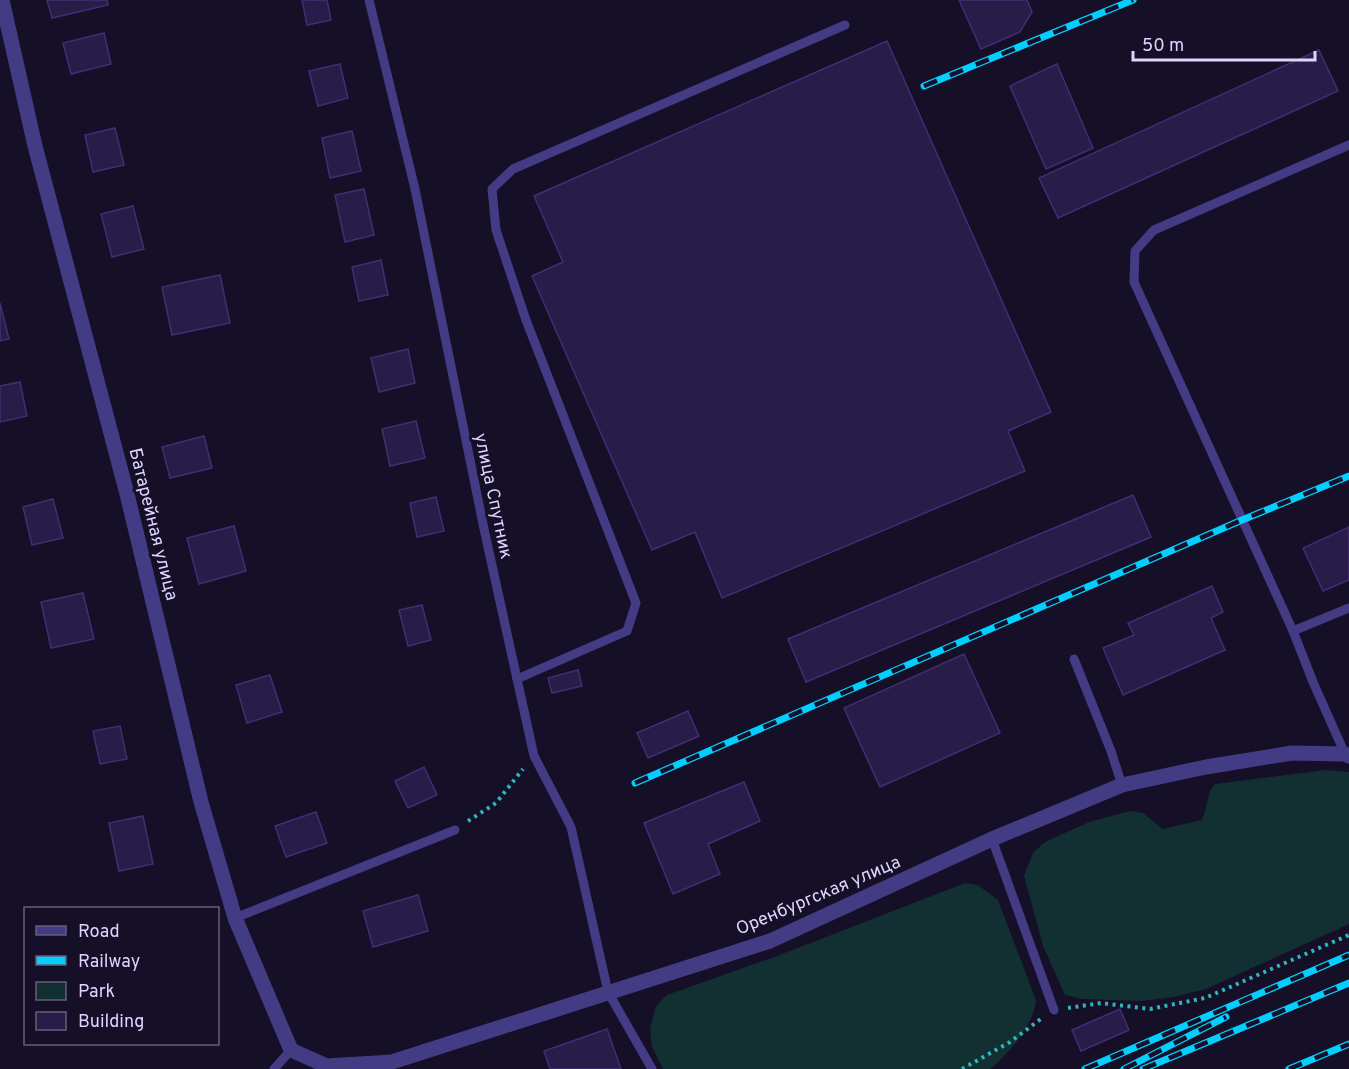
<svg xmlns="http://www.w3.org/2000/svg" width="1349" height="1069" viewBox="0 0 1349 1069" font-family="Overpass,sans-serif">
  <rect width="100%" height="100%" fill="#150f27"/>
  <g fill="#122f31">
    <path d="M1326 770 1349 772V924L1206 989 1174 997 1142 1001 1082 999 1065 995 1043 946 1024 876 1033 853 1045 842 1089 822 1130 811 1143 813 1163 829 1201 820C1209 809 1205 794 1215 784Z"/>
    <path d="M965 883 978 885 998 900 1036 1000C1035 1023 1008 1055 990 1069H663L652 1047 650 1028 656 1006 667 995 777 956Z"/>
  </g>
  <g fill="#281c48" stroke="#412e73" stroke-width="1.5">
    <path d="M47 0H107L108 5 52 18Z"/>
    <path d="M302 0H327L331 20 307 25Z"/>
    <path d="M959 0H1027L1032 12 1020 32 981 49Z"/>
    <path d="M104 33 111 64 71 74 63 43Z"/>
    <path d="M887 41 1051 412 1008 431 1025 471 722 598 695 532 652 550 532 276 563 262 534 196Z"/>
    <path d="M1319 50 1338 91 1058 218 1039 178Z"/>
    <path d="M340 64 348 98 318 106 309 71Z"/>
    <path d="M1057 64 1093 148 1046 169 1010 86Z"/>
    <path d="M115 128 124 165 93 172 85 135Z"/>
    <path d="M352 131 361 171 330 178 322 138Z"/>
    <path d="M364 189 374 235 345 242 335 195Z"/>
    <path d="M133 206 144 249 112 257 101 214Z"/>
    <path d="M381 260 388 295 359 301 352 267Z"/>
    <path d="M220 275 230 323 172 335 162 287Z"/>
    <path d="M0 303 9 339 0 341Z"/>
    <path d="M408 349 415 383 379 392 371 358Z"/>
    <path d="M20 382 27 416 0 422V386Z"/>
    <path d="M416 421 425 458 390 466 382 429Z"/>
    <path d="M204 436 212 468 170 478 162 447Z"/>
    <path d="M1133 495 1151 537 806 682 788 639Z"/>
    <path d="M436 497 444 531 417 537 410 503Z"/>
    <path d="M53 499 63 538 32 545 23 507Z"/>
    <path d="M234 526 246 571 199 584 187 538Z"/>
    <path d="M1349 527V580L1323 591 1303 548Z"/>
    <path d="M1212 586 1223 612 1211 618 1225 650 1123 695 1103 648 1134 635 1128 623Z"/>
    <path d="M83 593 94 639 51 648 41 602Z"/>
    <path d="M422 605 431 640 408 646 399 610Z"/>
    <path d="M964 654 1000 733 880 787 844 708Z"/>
    <path d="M578 670 582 686 552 693 548 678Z"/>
    <path d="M270 675 282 712 247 723 236 685Z"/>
    <path d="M688 711 699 736 648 758 637 733Z"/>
    <path d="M120 726 127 759 100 764 93 731Z"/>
    <path d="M424 767 437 795 408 808 395 781Z"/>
    <path d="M744 782 760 821 708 844 720 874 673 894 644 823Z"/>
    <path d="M316 812 327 843 286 857 275 826Z"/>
    <path d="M143 816 153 864 119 871 109 823Z"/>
    <path d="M418 895 428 931 373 947 363 911Z"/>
    <path d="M1120 1009 1129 1030 1081 1051 1072 1030Z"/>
    <path d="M607 1029 621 1069H550L544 1051Z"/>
  </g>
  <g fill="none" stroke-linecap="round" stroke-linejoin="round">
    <g stroke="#30b5b8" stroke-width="4" stroke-dasharray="3 4.5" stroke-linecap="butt">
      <path d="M468 821 496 803 523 769"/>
      <path d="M1068 1008 1101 1003 1150 1009 1205 998 1349 935"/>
      <path d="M962 1069 1010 1042 1042 1018"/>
    </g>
    <g stroke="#443b85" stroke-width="9">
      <path d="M369 0 415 189 484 529 534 756 571 827 608 992 652 1069"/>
      <path d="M1293 631 1349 608"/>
      <path d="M1074 659 1111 751 1122 785"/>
      <path d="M517 679 627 631 636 603 526 320 496 230 492 189 513 169 845 25"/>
      <path d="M1345 754 1313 682 1293 631 1134 282 1135 251 1154 230 1349 145"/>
      <path d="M992 839 1054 1010"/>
      <path d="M235 918 455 830"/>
      <path d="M274 1069 291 1050"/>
    </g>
    <path stroke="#443b85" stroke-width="15" d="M2 0 35 146 127 494 201 802 235 918 291 1050 327 1066 392 1062 770 941 992 839 1122 785 1206 767 1292 753 1345 754 1349 756"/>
    <defs>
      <g id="rail">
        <path d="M924 86 1133 0"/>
        <path d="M635 783 1242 520 1349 476"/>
        <path d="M1085 1069 1349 955"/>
        <path d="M1124 1069 1226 1017"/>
        <path d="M1143 1069 1349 983"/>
        <path d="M1289 1069 1349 1044"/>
      </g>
    </defs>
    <use href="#rail" stroke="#02cffe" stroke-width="7"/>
    <use href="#rail" stroke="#150f27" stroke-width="4.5" stroke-dasharray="14" stroke-linecap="butt"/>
  </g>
  <g text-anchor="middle" stroke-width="6" stroke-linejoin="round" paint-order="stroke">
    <g font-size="18" fill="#ded5ff" stroke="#150f27">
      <text transform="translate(494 496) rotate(78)" y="6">улица Спутник</text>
      <text transform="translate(154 524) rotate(76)" y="6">Батарейная улица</text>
      <text transform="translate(818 895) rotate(-23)" y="6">Оренбургская улица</text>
    </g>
  </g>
  <rect x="24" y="907" width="195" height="138" fill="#150f27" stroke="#655e7d" stroke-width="1.5"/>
  <rect x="36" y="926" width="30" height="9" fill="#443b85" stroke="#655e7d" stroke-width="1.5"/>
  <text x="78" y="937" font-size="18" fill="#ded5ff">Road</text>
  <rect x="36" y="956" width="30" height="9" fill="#02cffe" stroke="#655e7d" stroke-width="1.5"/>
  <text x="78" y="967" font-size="18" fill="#ded5ff">Railway</text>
  <rect x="36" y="982" width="30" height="18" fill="#122f31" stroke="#655e7d" stroke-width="1.5"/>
  <text x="78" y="997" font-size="18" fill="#ded5ff">Park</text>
  <rect x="36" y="1012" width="30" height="18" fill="#281c48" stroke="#655e7d" stroke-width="1.5"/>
  <text x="78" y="1027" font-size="18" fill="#ded5ff">Building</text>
  <path d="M1133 51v9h182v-9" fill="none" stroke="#ded5ff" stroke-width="3"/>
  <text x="1142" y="51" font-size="18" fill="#ded5ff" stroke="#150f27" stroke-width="4.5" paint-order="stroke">50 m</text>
</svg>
